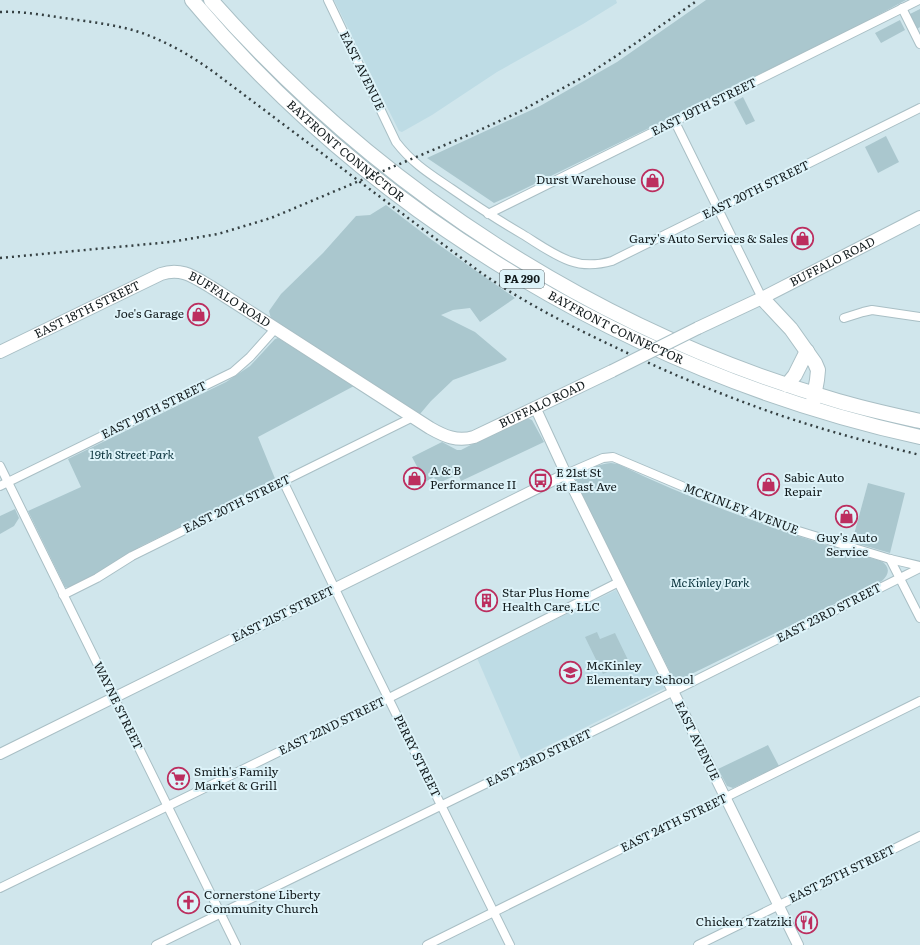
<svg xmlns="http://www.w3.org/2000/svg" width="920" height="945" viewBox="0 0 920 945" font-family="Literata,serif">
  <rect width="100%" height="100%" fill="#d0e6ec"/>
  <g fill="#bedce5">
    <path d="M334 0H616L617 3 583 24 497 72 432 115 402 132 399 131Z"/>
    <path d="M616 590 665 688 521 759 477 658Z"/>
  </g>
  <g fill="#aac7ce">
    <path d="M706 0H906L850 30 516 193 494 203 427 158 540 106 617 62Z"/>
    <path d="M920 9V27L916 30 908 15Z"/>
    <path d="M900 20 905 30 881 43 875 33Z"/>
    <path d="M743 97 755 121 746 125 734 102Z"/>
    <path d="M886 136 899 162 878 173 865 147Z"/>
    <path d="M386 205 432 240 515 298 480 322 470 308 453 310 441 315 475 332 507 359 505 361 453 380 431 401 420 414 271 319 269 311 281 294 323 253 356 216 370 215Z"/>
    <path d="M278 338 354 386 258 437 276 481 141 546 101 572 69 588 65 587 28 511 81 487 68 459 226 382 250 366 275 339Z"/>
    <path d="M525 417 532 420 544 442 461 481 458 474 437 484 434 477 425 482 412 457 442 442 457 450H461Z"/>
    <path d="M611 463 618 464C702 505 792 536 881 561 890 566 890 574 882 581L675 682 576 483V478C584 469 600 464 611 463Z"/>
    <path d="M868 483 905 493 890 553 852 542Z"/>
    <path d="M15 509 19 518 14 526 0 534V516Z"/>
    <path d="M597 632 600 639 615 633 629 662 603 674 585 637Z"/>
    <path d="M768 745 779 766 733 788 727 786 718 769Z"/>
  </g>
  <g fill="none" stroke-linecap="round" stroke-linejoin="round">
    <defs>
      <g id="minor">
        <path d="M328 0 396 142C413 164 430 174 452 189 475 205 498 220 522 234 537 243 553 255 570 261 584 266 598 265 612 261L920 108"/>
        <path d="M902 8 920 44"/>
        <path d="M675 122 762 298"/>
        <path d="M488 214 919 0"/>
        <path d="M844 318 863 312 872 310 920 317"/>
        <path d="M0 466 236 945"/>
        <path d="M566 474 603 458 613 457 715 500 792 529 890 559 920 566"/>
        <path d="M283 481 362 645 510 945"/>
        <path d="M0 486 233 372 250 357 275 329"/>
        <path d="M890 559 920 618"/>
        <path d="M63 595 97 578 132 556 413 417"/>
        <path d="M0 888 381 702 619 582"/>
        <path d="M156 945 612 722 920 568"/>
        <path d="M427 945 920 701"/>
        <path d="M698 945 920 836"/>
      </g>
      <g id="tertiary">
        <path d="M535 407 566 474 798 945"/>
        <path d="M0 754 566 474"/>
      </g>
      <g id="secondary">
        <path id="s1" d="M698 328 762 298 920 217"/>
        <path id="s2" d="M0 352 161 274C181 267 194 277 211 287L430 428C444 436 457 442 474 437L612 371"/>
      </g>
      <g id="trunk">
        <path id="s3" d="M192 0C377 220 640 375 920 437"/>
        <path d="M211 0C378 189 596 331 838 401 865 409 893 415 920 421"/>
        <path d="M762 298 791 329 815 363 818 370 817 380 813 402"/>
        <path d="M787 385 795 375 807 351"/>
      </g>
    </defs>
    <use href="#minor" stroke="#a9bfc5" stroke-width="10"/>
    <use href="#tertiary" stroke="#a9bfc5" stroke-width="12"/>
    <use href="#secondary" stroke="#a9bfc5" stroke-width="14"/>
    <use href="#trunk" stroke="#a9bfc5" stroke-width="16"/>
    <use href="#minor" stroke="#fff" stroke-width="8"/>
    <use href="#tertiary" stroke="#fff" stroke-width="10"/>
    <use href="#secondary" stroke="#fff" stroke-width="12"/>
    <use href="#trunk" stroke="#fff" stroke-width="14"/>
    <g stroke="#354042" stroke-width="2.5" stroke-dasharray="2 4" stroke-linecap="butt">
      <path d="M0 12C22 11 43 15 64 18 91 22 120 25 145 34 171 44 193 57 215 73L480 272C523 302 570 326 617 348 662 370 708 389 754 406 808 426 864 441 920 455"/>
      <path d="M0 258 170 242 218 234 271 218 471 134 517 113 587 75 633 45 698 0"/>
    </g>
    <defs>
      <path id="secondary-bridge" d="M612 371 698 328"/>
    </defs>
    <use href="#secondary-bridge" stroke="#a9bfc5" stroke-width="14" stroke-linecap="butt"/>
    <use href="#secondary-bridge" stroke="#fff" stroke-width="12"/>
  </g>
  <defs>
    <symbol id="shop-ring" viewBox="-11 -11 22 22"><circle r="9.5" fill="#ddf3f9" stroke="#bc2e5f" stroke-width="1.5"/><path d="M-5-2.5h2.3a2.7 3.5 0 0 1 5.4 0H5L5.5 6h-11ZM-1.5-2.5h3a1.5 2.3 0 0 0-3 0Z" fill="#bc2e5f"/></symbol>
    <symbol id="bus-ring" viewBox="-11 -11 22 22"><circle r="9.5" fill="#ddf3f9" stroke="#bc2e5f" stroke-width="1.5"/><path d="M-5-6H5V4H4V6H2V4H-2V6H-4V4H-5ZM-3.5-4V0h7V-4ZM-3.5 1.2v1.5H-2V1.2ZM2 1.2v1.5H3.5V1.2Z" fill="#bc2e5f"/></symbol>
    <symbol id="building-ring" viewBox="-11 -11 22 22"><circle r="9.5" fill="#ddf3f9" stroke="#bc2e5f" stroke-width="1.5"/><path d="M-4-6H4V6H1V3H-1V6H-4ZM-2.5-4.3h1.7v1.8h-1.7ZM.8-4.3h1.7v1.8H.8ZM-2.5-1h1.7V.8h-1.7ZM.8-1h1.7V.8H.8Z" fill="#bc2e5f"/></symbol>
    <symbol id="school-ring" viewBox="-11 -11 22 22"><circle r="9.5" fill="#ddf3f9" stroke="#bc2e5f" stroke-width="1.5"/><path d="M0-5L7-2L0 1L-7-2ZM-4 1L0 2.5L4 1V4Q0 6-4 4Z" fill="#bc2e5f"/></symbol>
    <symbol id="supermarket-ring" viewBox="-11 -11 22 22"><circle r="9.5" fill="#ddf3f9" stroke="#bc2e5f" stroke-width="1.5"/><path d="M-6-5.5h2.5l.6 2H6L4.5 2H-2.5L-4.4-4H-6ZM-1.5 3.2a1.3 1.3 0 1 0 .1 0ZM3 3.2a1.3 1.3 0 1 0 .1 0Z" fill="#bc2e5f"/></symbol>
    <symbol id="church-ring" viewBox="-11 -11 22 22"><circle r="9.5" fill="#ddf3f9" stroke="#bc2e5f" stroke-width="1.5"/><path d="M-1.2-6h2.4v3.5h3.3v2.4h-3.3V6h-2.4V-.1h-3.3v-2.4h3.3Z" fill="#bc2e5f"/></symbol>
    <symbol id="restaurant-ring" viewBox="-11 -11 22 22"><circle r="9.5" fill="#ddf3f9" stroke="#bc2e5f" stroke-width="1.5"/><path d="M-5-6h1v4h1v-4h1v4h1v-4h1v5L-1.5 .5V6h-2V.5L-5-1ZM5-6V6H3V1.5H1.5Q1.5-4 5-6Z" fill="#bc2e5f"/></symbol>
  </defs>
  <g fill-rule="evenodd">
    <use href="#shop-ring" x="640" y="168" width="25" height="25"/>
    <use href="#shop-ring" x="790" y="226" width="25" height="25"/>
    <use href="#shop-ring" x="186" y="302" width="25" height="25"/>
    <use href="#shop-ring" x="402" y="466" width="25" height="25"/>
    <use href="#bus-ring" x="528" y="468" width="25" height="25"/>
    <use href="#shop-ring" x="756" y="472" width="25" height="25"/>
    <use href="#shop-ring" x="834" y="504" width="25" height="25"/>
    <use href="#building-ring" x="474" y="588" width="25" height="25"/>
    <use href="#school-ring" x="558" y="660" width="25" height="25"/>
    <use href="#supermarket-ring" x="166" y="766" width="25" height="25"/>
    <use href="#church-ring" x="176" y="890" width="25" height="25"/>
    <use href="#restaurant-ring" x="794" y="910" width="25" height="25"/>
  </g>
  <g text-anchor="middle" stroke-width="4" stroke-linejoin="round" paint-order="stroke">
    <rect fill="#ddf3f9" stroke="#4f5b5e" stroke-width="1" x="500" y="270" width="44" height="18" rx="3"/>
    <g font-size="11" font-weight="bold" fill="#121a1c">
      <text x="522" y="283">PA 290</text>
    </g>
    <g font-size="12" fill="#121a1c" stroke="#ddf3f9">
      <text transform="translate(362 71) rotate(64)" y="4">EAST AVENUE</text>
      <text transform="translate(704 107) rotate(-26)" y="4">EAST 19TH STREET</text>
      <text dy="4" stroke="none"><textPath href="#s3" startOffset="216">BAYFRONT CONNECTOR</textPath></text>
      <text transform="translate(756 190) rotate(-26)" y="4">EAST 20TH STREET</text>
      <text dy="4" stroke="none"><textPath href="#s1" startOffset="150">BUFFALO ROAD</textPath></text>
      <text dy="4" stroke="none"><textPath href="#s2" startOffset="255">BUFFALO ROAD</textPath></text>
      <text dy="4" stroke="none"><textPath href="#s2" startOffset="97">EAST 18TH STREET</textPath></text>
      <text dy="4" stroke="none"><textPath href="#s3" startOffset="540">BAYFRONT CONNECTOR</textPath></text>
      <text dy="4" stroke="none"><textPath href="#s2" startOffset="615">BUFFALO ROAD</textPath></text>
      <text transform="translate(154 410) rotate(-26)" y="4">EAST 19TH STREET</text>
      <text transform="translate(237 504) rotate(-26)" y="4">EAST 20TH STREET</text>
      <text transform="translate(741 509) rotate(21)" y="4">MCKINLEY AVENUE</text>
      <text transform="translate(829 613) rotate(-27)" y="4">EAST 23RD STREET</text>
      <text transform="translate(283 614) rotate(-26)" y="4">EAST 21ST STREET</text>
      <text transform="translate(118 706) rotate(64)" y="4">WAYNE STREET</text>
      <text transform="translate(332 726) rotate(-26)" y="4">EAST 22ND STREET</text>
      <text transform="translate(697 741) rotate(64)" y="4">EAST AVENUE</text>
      <text transform="translate(417 756) rotate(64)" y="4">PERRY STREET</text>
      <text transform="translate(539 758) rotate(-26)" y="4">EAST 23RD STREET</text>
      <text transform="translate(674 823) rotate(-26)" y="4">EAST 24TH STREET</text>
      <text transform="translate(842 874) rotate(-26)" y="4">EAST 25TH STREET</text>
    </g>
    <g font-size="12" fill="#121a1c" stroke="#ddf3f9" text-anchor="start">
      <text x="636" y="184" text-anchor="end">Durst Warehouse</text>
      <text x="788" y="243" text-anchor="end">Gary's Auto Services &amp; Sales</text>
      <text x="184" y="318" text-anchor="end">Joe's Garage</text>
      <text x="430" y="475">A &amp; B<tspan x="430" dy="14">Performance II</tspan></text>
      <text x="556" y="477">E 21st St<tspan x="556" dy="14">at East Ave</tspan></text>
      <text x="784" y="482">Sabic Auto<tspan x="784" dy="14">Repair</tspan></text>
      <text x="847" y="542" text-anchor="middle">Guy's Auto<tspan x="847" dy="14">Service</tspan></text>
      <text x="502" y="597">Star Plus Home<tspan x="502" dy="14">Health Care, LLC</tspan></text>
      <text x="586" y="670">McKinley<tspan x="586" dy="14">Elementary School</tspan></text>
      <text x="194" y="776">Smith's Family<tspan x="194" dy="14">Market &amp; Grill</tspan></text>
      <text x="204" y="899">Cornerstone Liberty<tspan x="204" dy="14">Community Church</tspan></text>
      <text x="792" y="926" text-anchor="end">Chicken Tzatziki</text>
    </g>
    <g font-size="12" font-style="italic" fill="#062f38" stroke="#ddf3f9">
      <text x="132" y="459">19th Street Park</text>
      <text x="710" y="587">McKinley Park</text>
    </g>
  </g>
</svg>
